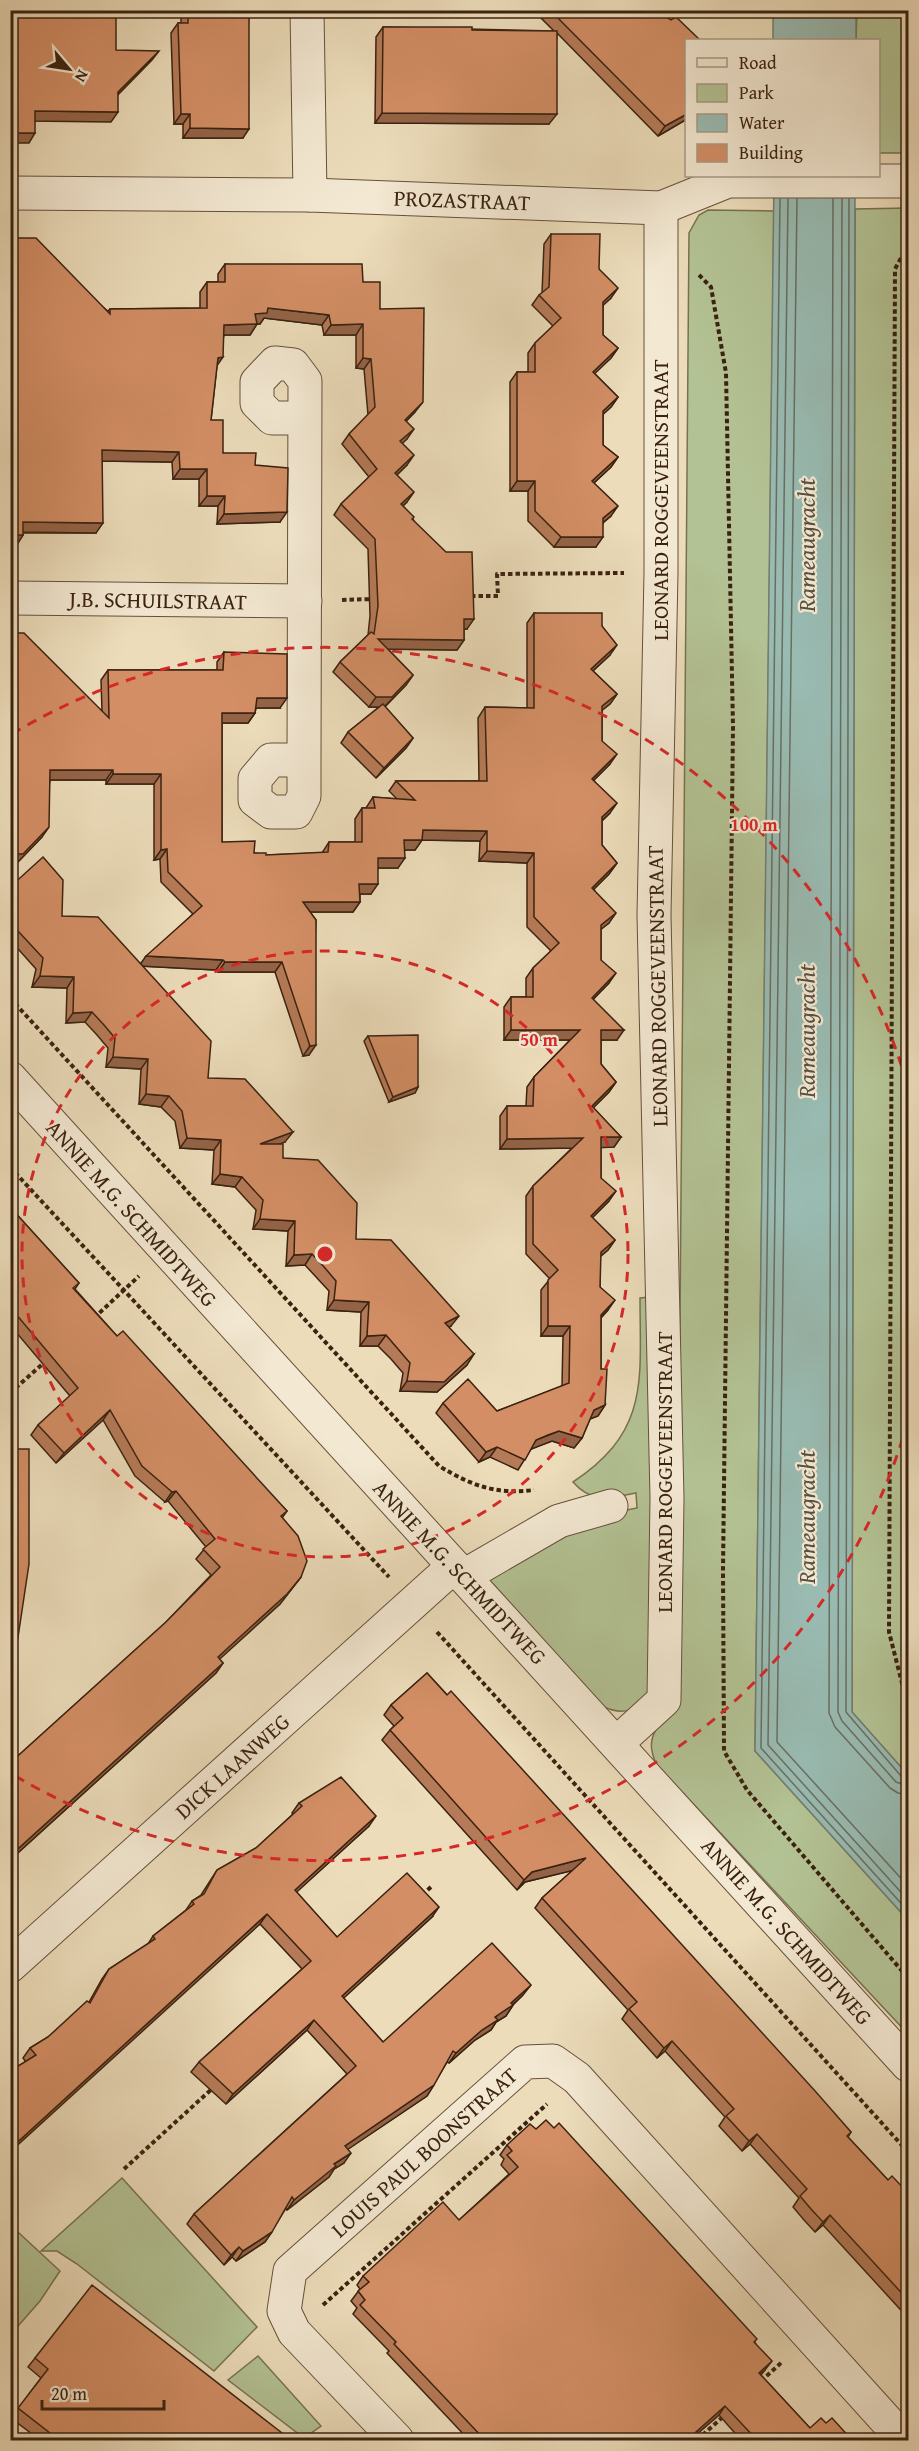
<svg xmlns="http://www.w3.org/2000/svg" width="919" height="2451" viewBox="0 0 919 2451" font-family="'Gentium Book Plus',serif">
  <rect width="100%" height="100%" fill="#ecdcba"/>
  <filter id="stains"><feTurbulence type="fractalNoise" baseFrequency=".00333" numOctaves="4"/><feColorMatrix values="0 0 0 0 .2 0 0 0 0 .09 0 0 0 0 .02 0 0 0 .5 -.17"/></filter>
  <radialGradient id="worn" r=".72"><stop offset=".6" stop-color="#630" stop-opacity="0"/><stop offset="1" stop-color="#630" stop-opacity=".3"/></radialGradient>
  <g fill="#b3c294" stroke="#777252" stroke-width="1.5">
    <path d="M857 11H908V153H879L878 40H856Z"/>
    <path d="M908 208V1775L852 1712 855 209Z"/>
    <path d="M708 210 774 211 755 1751 908 1920V2034L656 1764C650 1749 649 1740 658 1726L679 1437 689 233 699 215Z"/>
    <path d="M650 1297 653 1300 649 1691C639 1712 622 1716 602 1706L485 1575 521 1551 622 1511 637 1508 636 1493C610 1498 592 1504 573 1482 650 1431 640 1380 640 1298Z"/>
    <path d="M122 2178 257 2327 214 2371 77 2264 57 2251H41Z"/>
    <path d="M19 2233 60 2271 40 2301 11 2334V2240Z"/>
    <path d="M258 2356 321 2426 304 2438 228 2380Z"/>
  </g>
  <g fill="#99bbb2" stroke="#737e71" stroke-width="1.5">
    <rect x="773" y="11" width="83" height="29"/>
    <path d="M774 176H855L852 1712 908 1775V1920L755 1751Z"/>
  </g>
  <g fill="none" stroke-linecap="round" stroke-linejoin="round">
    <g stroke="#6a6e61" stroke-width="1.5">
      <path d="M780 199 761 1748 908 1911"/>
      <path d="M788 199 768 1745 908 1900"/>
      <path d="M797 199 777 1742 908 1886"/>
      <path d="M833 199 829 1713 835 1727 890 1788 898 1793 908 1795"/>
      <path d="M842 199 838 1712 842 1721 896 1782 908 1786"/>
      <path d="M849 199 846 1712 901 1776 908 1779"/>
    </g>
    <defs>
      <g id="street">
        <path d="M307 10 310 195"/>
        <path d="M10 193 310 195 661 208 728 181H908"/>
        <path d="M10 598 305 601"/>
        <path d="M304 760V796L296 812H271L255 800V779L271 760H304L305 381 293 365 275 363 257 382V403L272 418H304"/>
        <path d="M10 1078 908 2065"/>
        <path d="M464 1576 559 1521 611 1506"/>
        <path d="M617 1743 664 1700 667 1498 654 915 661 573V208"/>
        <path d="M10 1966 454 1566"/>
        <path d="M397 2440 294 2332 284 2311 290 2271 525 2062 553 2061 577 2078 904 2440"/>
      </g>
    </defs>
    <use href="#street" stroke="#67503a" stroke-width="35"/>
    <g stroke="#3b2210" stroke-width="4" stroke-dasharray="4.5 3" stroke-linecap="butt">
      <path d="M908 245 895 269 889 1632 904 1691 908 1696"/>
      <path d="M699 275 711 287 726 373 733 727 723 1570 724 1751 747 1790 908 1978"/>
      <path d="M471 596H498L497 574 624 573"/>
      <path d="M342 600 373 599"/>
      <path d="M10 998 439 1466C471 1485 495 1495 534 1490"/>
      <path d="M10 1167 389 1577"/>
      <path d="M94 1318 139 1276"/>
      <path d="M10 1393 46 1361"/>
      <path d="M437 1632 908 2152"/>
      <path d="M422 1895 431 1887"/>
      <path d="M124 2169 214 2087"/>
      <path d="M323 2305 547 2104"/>
      <path d="M761 2381 782 2362"/>
      <path d="M697 2440 725 2415"/>
    </g>
    <use href="#street" stroke="#f3e8d2" stroke-width="33"/>
  </g>
  <g fill="#b57a57" stroke="#3b2210" stroke-width="1.5">
    <path d="M181 10H249L243 138H183V124H174L171 33 178 23H181Z"/>
    <path d="M539 10H654L687 40V119L658 136 557 33 549 124 375 123 376 37 383 27 554 31 537 14Z"/>
    <path d="M551 234 599 269 611 298 603 305V335L618 348 611 358 594 373 618 397 611 407 603 414V445L618 457 611 467 594 483 611 516 603 523 596 547H554L528 521V491H510V382L517 372H528V353L535 343 553 326 532 305 539 295 542 293 544 244Z"/>
    <path d="M10 238 108 311 110 309 200 308V292L207 282H218V274L225 264 363 282 380 309 415 412 406 421 407 439 402 443 407 465 397 475 407 502 403 506 413 519 467 629H464V640L457 650 388 649 413 675 406 685 385 707 413 738 406 748 376 778 341 743 348 732 379 707H369L333 672 340 662 368 635 370 616 368 549 334 515 341 504 369 477 342 444 349 434 368 415 364 369 356 368V335H324L322 325 264 318 260 324H257L250 335H224L217 365 211 420 223 453 255 465 280 522 217 524 218 506H199V479H173L172 462 102 461 96 533H23V535L16 546H10Z"/>
    <path d="M534 613 602 626 610 655 593 671 617 694 610 704 602 710V741L610 764 594 780 610 813 602 821V845L617 863 609 874 594 889 609 923 601 929V960L609 983 593 999 617 1040H601V1064L616 1082 609 1092 593 1108 621 1137 614 1147H601V1178L609 1201 592 1218 615 1240 608 1250 600 1257V1287L608 1310 601 1318V1369L605 1405 598 1416 590 1419 582 1438 574 1448 552 1441 541 1445 531 1449 518 1470 490 1457 479 1462 436 1413 443 1403 497 1411 562 1386 563 1336H541V1290L550 1279 526 1254V1196L533 1186 572 1148 500 1149V1116L507 1106H526L527 1087 534 1077 570 1040H504V1007L511 997H526V978L533 968 551 951 527 927V863L479 861 480 841 422 840 415 850H404L398 868H378L371 894H360V902L353 912H310L316 920 309 1055 303 1056 275 972H218L216 970 142 966 208 1078 285 1142 279 1144 283 1158 356 1239 451 1326 449 1327 467 1365 437 1392 400 1391 403 1373 391 1359 378 1346H360L361 1312 327 1310 329 1291 305 1265 286 1266 288 1231 253 1229 256 1210 244 1197 235 1187 212 1184 214 1150 180 1148 175 1121 161 1107 139 1104 141 1069 106 1067 108 1048 97 1035 85 1022 66 1023 67 988 32 987 36 969 11 941 10 887 62 916 140 964 193 914 161 882 160 859 154 860V784H106V780H50L42 837 16 864H10V633L102 711 101 680 108 670H217V662L224 652 280 708H256L255 713 248 723H222V842L254 853 266 855 322 853 329 842H355V819L362 808H366L373 797 397 799 389 791 396 781H479L478 718 485 707 527 708V623Z"/>
    <path d="M368 1036 418 1087 415 1093 389 1102 364 1041Z"/>
    <path d="M10 1207 79 1283 75 1289 117 1336 287 1511 282 1518 301 1577 280 1604 219 1659 223 1663 216 1673 10 1860V1763L166 1622 211 1575 196 1559 206 1547 168 1501 165 1502 135 1476 103 1420 56 1463 31 1435 38 1425 70 1396 10 1325Z"/>
    <path d="M427 1673 851 2132 848 2137 888 2180 909 2194V2319L823 2225 815 2232 804 2220 793 2207 799 2198 750 2144 742 2151 719 2126 725 2117 665 2051 657 2058 622 2019 628 2010 535 1908 542 1898 573 1870 525 1882 517 1890 382 1740 390 1730 394 1726 384 1715 391 1705Z"/>
    <path d="M299 1803 369 1826 296 1892 337 1937 432 1917 343 1998 383 2042 523 1995 513 2005 506 2016 496 2022 491 2030 475 2040 449 2063 447 2062 427 2096 348 2149 344 2163 334 2169 329 2177 287 2210 286 2208 265 2242 236 2261 232 2257 224 2265 187 2224 194 2214 347 2074 307 2030 226 2104 191 2072 199 2062 302 1969 260 1924 26 2062 23 2058 30 2048 48 2037 89 2002 102 1979 109 1969 148 1944 153 1936 186 1910 192 1901 201 1895 210 1881 217 1870 256 1848 293 1814 292 1813Z"/>
    <path d="M507 2145 755 2342 765 2370 761 2375 810 2428 826 2423 852 2440H741L719 2415 690 2440H469L387 2353 389 2351 353 2314 357 2308 351 2301 360 2289 357 2285 363 2276 459 2220 509 2174 501 2165 504 2159 500 2155Z"/>
    <path d="M35 2358 291 2440H40L11 2418 41 2378 28 2367Z"/>
  </g>
  <g fill="#946347" stroke="#3b2210" stroke-width="1.5">
    <path d="M159 51 152 60 111 102 118 92Z"/>
    <path d="M35 111 118 112 111 122 28 121Z"/>
    <path d="M382 113 557 114 549 124 375 123Z"/>
    <path d="M181 114H190L183 124H174Z"/>
    <path d="M687 114V119L658 136 665 126Z"/>
    <path d="M190 128 249 129 243 138H183Z"/>
    <path d="M10 133H35L29 143H10Z"/>
    <path d="M618 288 611 298 596 312 603 302Z"/>
    <path d="M268 308 329 315 322 325 264 318 260 324H248L255 314Z"/>
    <path d="M257 324 250 335H217L224 325Z"/>
    <path d="M363 324 356 335H324L331 325Z"/>
    <path d="M618 348 611 358 586 382 593 372Z"/>
    <path d="M223 357 216 367 218 358Z"/>
    <path d="M363 358 371 359 364 369 356 368Z"/>
    <path d="M618 397 611 407 596 421 603 411Z"/>
    <path d="M423 402 415 412 398 430 405 420Z"/>
    <path d="M414 429 407 439 393 452 400 441Z"/>
    <path d="M102 450 179 452 172 462 95 461Z"/>
    <path d="M414 455 407 465 388 483 395 473Z"/>
    <path d="M618 457 611 467 585 491 592 481Z"/>
    <path d="M180 469H207L199 479H173Z"/>
    <path d="M517 481H535L528 491H510Z"/>
    <path d="M414 492 407 502 393 514 401 504Z"/>
    <path d="M207 496H225L218 506H199Z"/>
    <path d="M618 506 611 516 596 528 603 518Z"/>
    <path d="M287 512 280 522 217 524 224 514Z"/>
    <path d="M23 522 103 523 96 533 16 532Z"/>
    <path d="M10 535H23L16 546H10Z"/>
    <path d="M561 537H603L596 547H554Z"/>
    <path d="M464 619H474L467 629H457Z"/>
    <path d="M378 639 464 640 457 650 371 649Z"/>
    <path d="M617 645 610 655 584 679 591 669Z"/>
    <path d="M413 675 406 685 384 707H369L376 697Z"/>
    <path d="M617 694 610 704 595 716 602 706Z"/>
    <path d="M257 698H287L280 708H250Z"/>
    <path d="M222 713H255L248 723H215Z"/>
    <path d="M413 738 406 748 376 778 384 768Z"/>
    <path d="M617 754 610 764 585 789 592 779Z"/>
    <path d="M50 770H113L106 780H43Z"/>
    <path d="M113 774H161L154 784H106Z"/>
    <path d="M617 803 610 813 595 827 602 817Z"/>
    <path d="M49 827 42 837 16 864H10V854Z"/>
    <path d="M423 830 487 831 480 841 416 840Z"/>
    <path d="M404 840H422L415 850H397Z"/>
    <path d="M167 849 160 859 154 860 161 850Z"/>
    <path d="M487 851 534 853 527 863 479 861Z"/>
    <path d="M378 858H405L398 868H371Z"/>
    <path d="M617 863 609 874 585 898 592 888Z"/>
    <path d="M359 884H378L371 894H352Z"/>
    <path d="M303 902H360L353 912H296Z"/>
    <path d="M616 913 609 923 594 935 601 925Z"/>
    <path d="M18 931 11 941H10V932Z"/>
    <path d="M146 956 223 960 216 970 139 966Z"/>
    <path d="M225 962H282L275 972H218Z"/>
    <path d="M616 973 609 983 585 1008 592 998Z"/>
    <path d="M40 976 74 977 67 988 32 987Z"/>
    <path d="M92 1012 85 1022 66 1023 73 1013Z"/>
    <path d="M511 1030H580L573 1040H504Z"/>
    <path d="M601 1030H624L617 1040H594Z"/>
    <path d="M316 1045 309 1055 303 1056 310 1046Z"/>
    <path d="M113 1057 148 1059 141 1069 106 1067Z"/>
    <path d="M616 1082 609 1092 585 1116 592 1106Z"/>
    <path d="M418 1087 415 1093 389 1102 393 1097Z"/>
    <path d="M146 1094 169 1096 161 1107 139 1104Z"/>
    <path d="M293 1132 285 1142 252 1155 260 1144Z"/>
    <path d="M601 1137H621L614 1147 594 1148Z"/>
    <path d="M187 1138 221 1140 214 1150 180 1148Z"/>
    <path d="M583 1138 576 1148 500 1149 507 1139Z"/>
    <path d="M220 1174 242 1177 235 1187 212 1184Z"/>
    <path d="M616 1191 609 1201 584 1226 591 1216Z"/>
    <path d="M260 1219 295 1221 288 1231 253 1229Z"/>
    <path d="M615 1240 608 1250 593 1262 601 1252Z"/>
    <path d="M312 1254 305 1265 286 1266 294 1255Z"/>
    <path d="M334 1300 369 1302 361 1312 327 1310Z"/>
    <path d="M615 1300 608 1310 594 1325 601 1315Z"/>
    <path d="M459 1316 451 1326 438 1333 445 1323Z"/>
    <path d="M548 1326H570L563 1336H541Z"/>
    <path d="M386 1335 378 1346H360L367 1336Z"/>
    <path d="M474 1354 467 1365 437 1392 400 1391 407 1381Z"/>
    <path d="M605 1405 598 1416 587 1420 594 1410Z"/>
    <path d="M110 1410 103 1420 56 1463 64 1453Z"/>
    <path d="M559 1431 582 1438 574 1448 552 1441 529 1450 536 1440Z"/>
    <path d="M497 1447 490 1457 479 1462 486 1452Z"/>
    <path d="M176 1491 168 1501 165 1502 172 1492Z"/>
    <path d="M301 1577 280 1604 211 1667 218 1657Z"/>
    <path d="M223 1663 216 1673 10 1860V1856Z"/>
    <path d="M376 1816 369 1826 288 1900 295 1890Z"/>
    <path d="M586 1858 579 1869 525 1882 517 1890 524 1880 532 1872Z"/>
    <path d="M439 1907 432 1917 334 2007 342 1996Z"/>
    <path d="M267 1914 260 1924 10 2152V2149Z"/>
    <path d="M531 1985 523 1995 510 2007 513 2005 506 2016 496 2022 491 2030 475 2040 449 2063 456 2053Z"/>
    <path d="M314 2020 307 2030 226 2104 233 2094Z"/>
    <path d="M672 2041 665 2051 657 2058 664 2048Z"/>
    <path d="M434 2085 427 2096 338 2156 345 2146Z"/>
    <path d="M757 2134 750 2144 742 2151 749 2141Z"/>
    <path d="M351 2153 344 2163 334 2169 329 2177 287 2210 294 2200 334 2164Z"/>
    <path d="M830 2215 823 2225 815 2232 823 2222Z"/>
    <path d="M272 2232 265 2242 236 2261 243 2251Z"/>
    <path d="M239 2247 232 2257 224 2265 231 2255Z"/>
    <path d="M772 2361 765 2370 752 2382 759 2373Z"/>
    <path d="M725 2406 719 2415 690 2440H687Z"/>
  </g>
  <g fill="#d38e65" stroke="#3b2210" stroke-width="1.5">
    <path d="M10 10H116V50L159 51 118 92V112L35 111V133H10Z"/>
    <path d="M188 10H249V129L190 128V114H181L178 23H188Z"/>
    <path d="M550 10H654L671 20 676 17 700 40H687V114L665 126Z"/>
    <path d="M383 27H472V30L557 31V114L382 113Z"/>
    <path d="M551 234H600L599 269 618 288 603 302V335L618 348 593 372 618 397 603 411V445L618 457 592 481 618 506 603 518V537H561L535 511V481H517V372H535V343L561 318 539 295 549 287Z"/>
    <path d="M10 238H36L110 314V309L207 308V282H225V264H362L363 282H380V309L424 308 423 402 405 420 414 429 400 441 414 455 395 473 414 492 401 504 414 517 412 519 446 552H472L474 619H464V640L378 639 413 675 392 697H376L340 662 371 632 374 634 378 606 375 539 341 504 377 469 349 434 375 407 371 359 363 358V324L331 325 329 315 268 308 267 313 255 314 257 324 224 325 223 357 218 358 211 420H223V453H256L255 465 288 468 287 512 224 514 225 496H207V469H180L179 452 102 450 103 523 23 522V535H10Z"/>
    <path d="M534 613H602V626L617 645 591 669 617 694 602 706V741L617 754 592 779 617 803 602 817V845L617 863 592 888 616 913 601 925V960L616 973 592 998 624 1030H601V1064L616 1082 592 1106 621 1137H601V1178L616 1191 591 1216 615 1240 601 1252 600 1287 615 1300 601 1315V1369H607L605 1405 594 1410 582 1438 559 1431 548 1435 536 1440 525 1460 497 1447 486 1452 443 1403 468 1379 497 1411 569 1383 570 1326H548V1280L558 1270 533 1244V1186L583 1138 507 1139V1106H533L534 1077 580 1030H511V997H533V968L559 943 534 917V853L487 851V831L423 830 422 840H404L405 858H378V884H359L360 902H303L316 920V1045L310 1046 282 962H225L223 960 146 956 202 906 168 872 167 849 161 850V774H113V770H50L49 827 23 854H10V633H24L109 718 108 670H223L224 652 287 654V698H257L255 713H222V842L255 841 254 853H266V855L328 852 329 842H362V808H375L373 797 415 800 396 781H487L485 707 534 708Z"/>
    <path d="M383 704 413 738 384 768 348 732Z"/>
    <path d="M43 857 63 880 62 916 98 917 211 1041 208 1078 245 1079 293 1132 260 1144H283V1158L318 1160 357 1203 356 1239 391 1240 459 1316 445 1323 474 1354 444 1382 407 1381 410 1363 386 1335 367 1336 369 1302 334 1300 336 1281 325 1268 312 1254 294 1255 295 1221 260 1219 263 1200 251 1187 242 1177 220 1174 221 1140 187 1138 182 1111 169 1096 146 1094 148 1059 113 1057 115 1038 104 1025 92 1012 73 1013 74 977 40 976 43 958 18 931 10 932V887Z"/>
    <path d="M418 1035V1087L393 1097 368 1036Z"/>
    <path d="M10 1207 79 1283 73 1288 117 1336 123 1331 287 1511 281 1516 298 1536 307 1561 301 1577 287 1594 218 1657 223 1663 10 1856V1763L166 1622 220 1567 203 1549 215 1539 176 1491 172 1492 142 1466 110 1410 64 1453 38 1425 78 1388 10 1307Z"/>
    <path d="M10 1449H29V1564L15 1657 10 1661Z"/>
    <path d="M427 1673 447 1695 451 1691 816 2092 851 2132 847 2136 888 2180 892 2176 909 2194V2301L830 2215 823 2222 811 2209 800 2196 807 2189 757 2134 749 2141 726 2116 734 2109 672 2041 664 2048 629 2009 637 2002 542 1898 586 1858 532 1872 524 1880 390 1730 403 1718 391 1705Z"/>
    <path d="M341 1777 376 1816 295 1890 337 1937 407 1873 439 1907 342 1996 383 2042 492 1943 531 1985 511 2003 513 2005 495 2017 498 2020 482 2030 456 2053 453 2051 434 2085 345 2146 351 2153 334 2164 336 2166 294 2200 292 2197 272 2232 243 2251 239 2247 231 2255 194 2214 356 2066 314 2020 233 2094 199 2062 311 1961 267 1914 10 2149V2071L36 2055 30 2048 48 2037 87 2001 90 2003 109 1969 155 1939 153 1936 194 1904 192 1901 204 1894 217 1870 256 1848 302 1806 299 1803Z"/>
    <path d="M546 2120 554 2128 559 2123 757 2339 754 2342 772 2361 759 2373 810 2428 821 2418 826 2423 832 2418 852 2440H757L725 2406 687 2440H485L394 2344 396 2342 360 2305 365 2300 358 2291 369 2282 363 2276 443 2202 459 2220 518 2167 507 2155 512 2151 507 2145 530 2124 536 2129Z"/>
    <path d="M92 2285 291 2440H59L18 2408 48 2369 35 2358Z"/>
  </g>
  <g fill="none" stroke="#d62828" stroke-width="3" stroke-dasharray="10 8">
    <circle cx="325" cy="1254" r="303"/>
    <path d="M908 1421A607 607 0 0 1 12 1774M12 734A607 607 0 0 1 908 1087"/>
  </g>
  <g text-anchor="middle" stroke-width="4.5" stroke-linejoin="round" paint-order="stroke">
    <g font-size="22" fill="#3b2210" stroke="#f3e8d2">
      <text transform="translate(462 200) rotate(2)" y="8">PROZASTRAAT</text>
      <text transform="translate(660 500) rotate(-90)" y="8">LEONARD ROGGEVEENSTRAAT</text>
      <text transform="translate(158 600) rotate(1)" y="8">J.B. SCHUILSTRAAT</text>
      <text transform="translate(657 986) rotate(-91)" y="8">LEONARD ROGGEVEENSTRAAT</text>
      <text transform="translate(132 1213) rotate(48)" y="8">ANNIE M.G. SCHMIDTWEG</text>
      <text transform="translate(664 1472) rotate(-90)" y="8">LEONARD ROGGEVEENSTRAAT</text>
      <text transform="translate(460 1572) rotate(47)" y="8">ANNIE M.G. SCHMIDTWEG</text>
      <text transform="translate(232 1766) rotate(-42)" y="8">DICK LAANWEG</text>
      <text transform="translate(787 1931) rotate(48)" y="8">ANNIE M.G. SCHMIDTWEG</text>
      <text transform="translate(424 2152) rotate(-42)" y="8">LOUIS PAUL BOONSTRAAT</text>
    </g>
    <g font-size="24" font-style="italic" fill="#575041" stroke="#f3e8d2">
      <text transform="translate(807 545) rotate(-90)" y="8">Rameaugracht</text>
      <text transform="translate(807 1031) rotate(-90)" y="8">Rameaugracht</text>
      <text transform="translate(807 1517) rotate(-90)" y="8">Rameaugracht</text>
    </g>
  </g>
  <circle cx="325" cy="1254" r="9" fill="#d62828" stroke="#f3e8d2" stroke-width="3"/>
  <g font-size="18" text-anchor="middle" font-weight="bold" fill="#d62828" stroke="#f3e8d2" stroke-width="4.5" stroke-linejoin="round" paint-order="stroke">
    <text x="754" y="831">100 m</text>
    <text x="539" y="1046">50 m</text>
  </g>
  <rect width="919" height="2451" fill="none" stroke="#ecdcba" stroke-width="36"/>
  <rect x="12" y="12" width="895" height="2427" fill="none" stroke="#3b2210" stroke-width="3"/>
  <rect x="18" y="18" width="883" height="2415" fill="none" stroke="#3b2210" stroke-width="1.5"/>
  <rect x="685" y="39" width="195" height="138" fill="#f3e8d2" stroke="#a99984" stroke-width="1.5"/>
  <rect x="697" y="58" width="30" height="9" fill="#f3e8d2" stroke="#a99984" stroke-width="1.5"/>
  <text x="739" y="69" font-size="18" fill="#3b2210">Road</text>
  <rect x="697" y="84" width="30" height="18" fill="#b3c294" stroke="#a99984" stroke-width="1.5"/>
  <text x="739" y="99" font-size="18" fill="#3b2210">Park</text>
  <rect x="697" y="114" width="30" height="18" fill="#99bbb2" stroke="#a99984" stroke-width="1.5"/>
  <text x="739" y="129" font-size="18" fill="#3b2210">Water</text>
  <rect x="697" y="144" width="30" height="18" fill="#d38e65" stroke="#a99984" stroke-width="1.5"/>
  <text x="739" y="159" font-size="18" fill="#3b2210">Building</text>
  <g transform="translate(69 69) rotate(119)" stroke="#f3e8d2" stroke-width="4.5" paint-order="stroke">
  <path d="M0-4.5L10 22L0 15L-10 22Z" fill="#3b2210"/>
  <text y="-9" font-size="16" font-weight="bold" text-anchor="middle" fill="#3b2210">N</text>
  </g>
  <path d="M42 2400v9h122v-9" fill="none" stroke="#3b2210" stroke-width="3"/>
  <text x="51" y="2400" font-size="18" fill="#3b2210" stroke="#f3e8d2" stroke-width="4.5" paint-order="stroke">20 m</text>
  <rect width="100%" height="100%" filter="url(#stains)"/>
  <rect width="100%" height="100%" fill="url(#worn)"/>
</svg>
